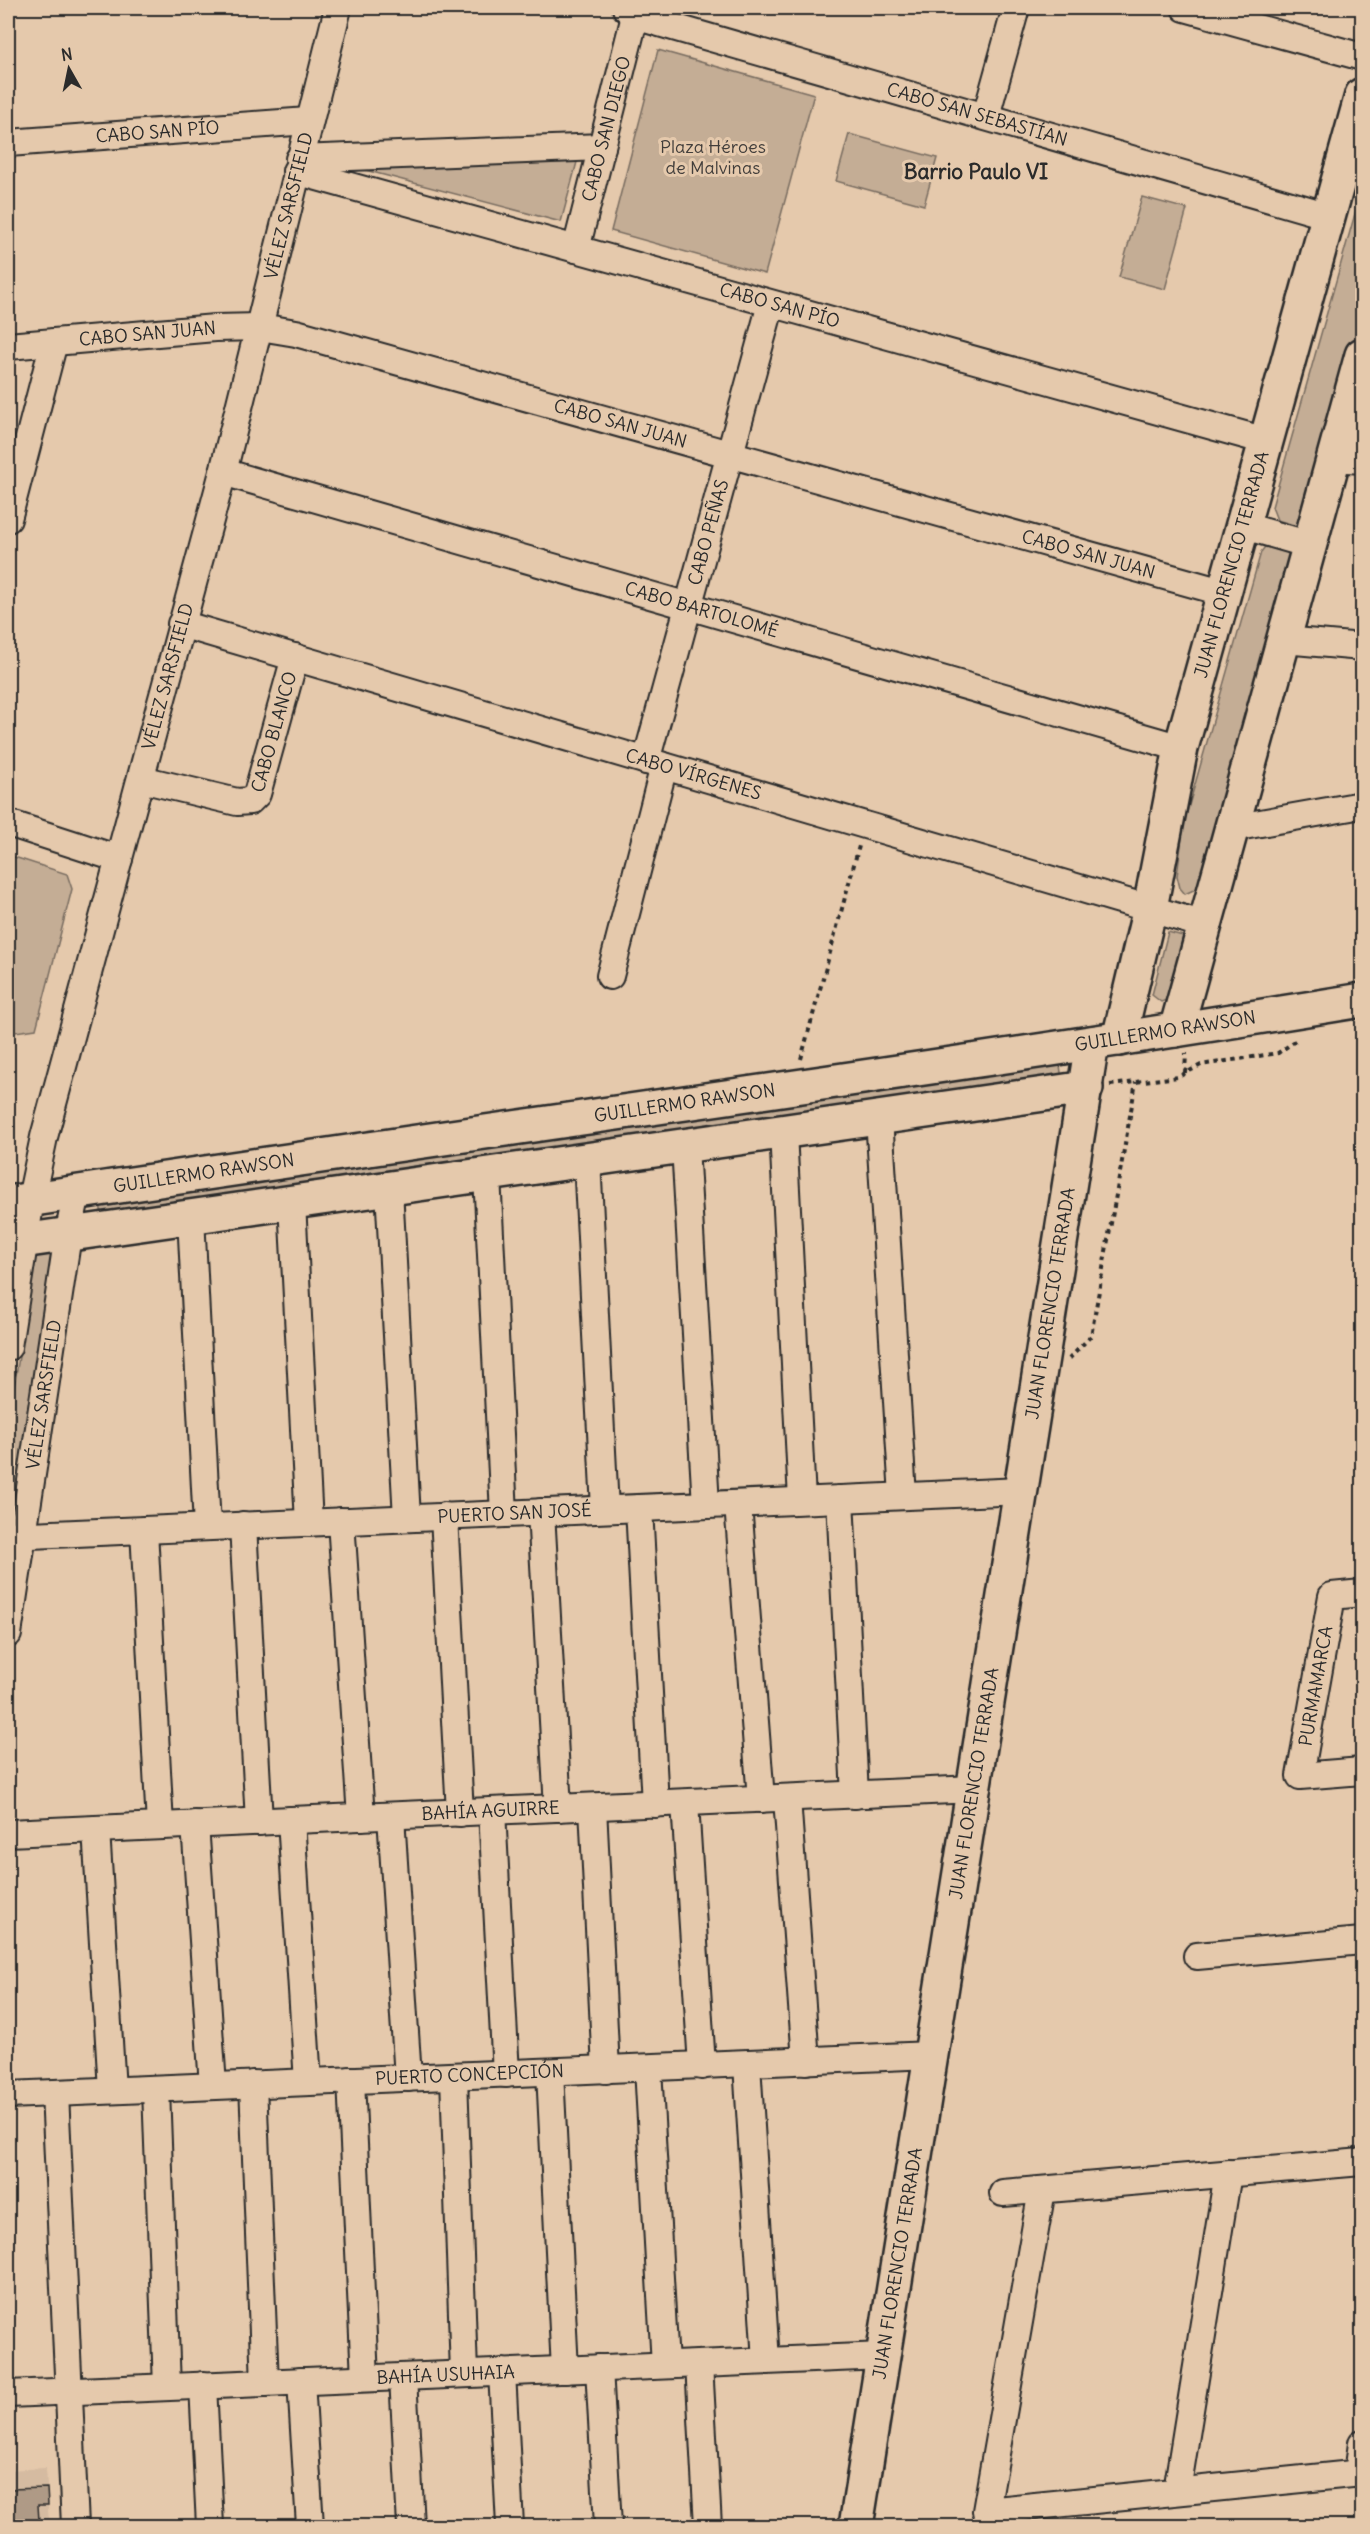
<svg xmlns="http://www.w3.org/2000/svg" width="1370" height="2534" viewBox="0 0 1370 2534" font-family="Delius,sans-serif">
  <rect width="100%" height="100%" fill="#e5c9ac"/>
  <filter id="ink" filterUnits="userSpaceOnUse"><feTurbulence type="fractalNoise" baseFrequency=".0167" numOctaves="2"/><feDisplacementMap in="SourceGraphic" scale="12" xChannelSelector="R" yChannelSelector="G"/><feConvolveMatrix kernelMatrix="1 2 1 2 8 2 1 2 1" color-interpolation-filters="sRGB"/></filter>
  <g filter="url(#ink)">
    <path fill="#d5bba1" d="M46 2468 49 2526H8V2470Z"/>
    <g fill="#c4ad95" stroke="#786c60" stroke-width="1.5">
      <path d="M658 50 814 94 765 274 611 231Z"/>
      <path d="M849 134 937 158 924 205 836 181Z"/>
      <path d="M577 162 561 222 361 169Z"/>
      <path d="M1362 189V318L1306 518 1297 526 1277 520 1272 507Z"/>
      <path d="M1142 197 1187 209 1165 289 1119 277Z"/>
      <path d="M1267 544 1293 549 1200 887 1185 894 1180 888 1177 876 1184 823 1261 552Z"/>
      <path d="M8 855 67 874 72 889 36 1029 8 1033Z"/>
      <path d="M1168 932 1183 936 1171 996 1169 999 1161 1002 1152 995Z"/>
      <path d="M1060 1065 1062 1080 102 1217 100 1202Z"/>
      <path d="M50 1252 52 1257 13 1510 8 1517V1426L35 1256Z"/>
    </g>
    <g fill="none" stroke-linecap="round" stroke-linejoin="round">
      <path stroke="#6d6359" stroke-width="7" d="M8 1221H11"/>
    </g>
    <path fill="#af9a86" stroke="#2b2b2b" stroke-width="1.5" d="M47 2488 48 2505H38L39 2521 36 2520V2526H8V2489Z"/>
    <g fill="none" stroke-linecap="round" stroke-linejoin="round">
      <defs>
        <g id="street">
          <path id="s1" d="M626 8 635 16 1329 216"/>
          <path d="M1185 8 1362 57"/>
          <path d="M986 116 1016 8"/>
          <path id="s2" d="M8 143 308 121"/>
          <path d="M299 159 602 147"/>
          <path id="s3" d="M296 171 1266 441"/>
          <path id="s4" d="M576 249 637 8"/>
          <path id="s5" d="M8 346 215 328 260 327 296 333 1222 592"/>
          <path d="M1334 458 1362 460"/>
          <path id="s6" d="M223 472 1181 748"/>
          <path d="M8 519 54 342"/>
          <path d="M1241 525 1310 545"/>
          <path id="s7" d="M181 624 1205 925"/>
          <path d="M1284 640 1362 647"/>
          <path id="s8" d="M646 761 771 304"/>
          <path id="s9" d="M141 779 237 802 250 801 257 794 295 657"/>
          <path d="M8 823 119 859"/>
          <path d="M1232 828 1362 805"/>
          <path d="M610 976 664 766"/>
          <path d="M879 1118 903 1496"/>
          <path d="M783 1132 802 1500"/>
          <path d="M685 1146 706 1505"/>
          <path d="M587 1160 605 1509"/>
          <path d="M487 1175 504 1514"/>
          <path d="M389 1189 407 1518"/>
          <path d="M292 1203 309 1523"/>
          <path d="M191 1217 207 1527"/>
          <path id="s10" d="M8 1347 31 1199 44 1137 223 472 338 8"/>
          <path d="M840 1499 855 1795"/>
          <path d="M738 1504 761 1799"/>
          <path d="M639 1508 655 1804"/>
          <path d="M541 1512 558 1808"/>
          <path d="M444 1516 460 1813"/>
          <path d="M341 1521 361 1817"/>
          <path d="M243 1525 259 1822"/>
          <path d="M144 1530 160 1826"/>
          <path id="s11" d="M8 1536 1022 1491"/>
          <path d="M1362 1593 1332 1596 1300 1776 1362 1771"/>
          <path id="s12" d="M8 1634 68 1235 77 1193"/>
          <path d="M787 1798 806 2061"/>
          <path d="M685 1803 702 2066"/>
          <path d="M593 1807 606 2070"/>
          <path d="M492 1811 506 2074"/>
          <path d="M391 1816 408 2078"/>
          <path d="M291 1820 308 2082"/>
          <path d="M195 1824 213 2086"/>
          <path d="M96 1829 112 2090"/>
          <path id="s13" d="M8 1833 974 1789"/>
          <path d="M1197 1956 1362 1941"/>
          <path d="M747 2064 766 2361"/>
          <path d="M648 2068 665 2365"/>
          <path d="M550 2072 565 2370"/>
          <path d="M454 2076 464 2374"/>
          <path d="M351 2080 365 2378"/>
          <path d="M253 2084 265 2383"/>
          <path d="M156 2089 167 2387"/>
          <path d="M55 2093 75 2526"/>
          <path id="s14" d="M8 2095 931 2055"/>
          <path d="M1042 2190 986 2511 1362 2473"/>
          <path d="M1003 2193 1362 2162"/>
          <path d="M699 2364 708 2526"/>
          <path d="M599 2368 608 2526"/>
          <path d="M502 2372 510 2526"/>
          <path d="M403 2377 411 2526"/>
          <path d="M301 2381 310 2526"/>
          <path d="M203 2385 210 2526"/>
          <path id="s15" d="M8 2394 883 2356"/>
          <path d="M1358 2474 1362 2443"/>
          <path d="M1177 2491 1228 2173"/>
        </g>
        <g id="secondary">
          <path d="M1176 1030 1362 355"/>
          <path id="s16" d="M1119 1039 1150 908 1181 748 1362 95"/>
          <path id="s17" d="M8 1203C459 1133 912 1074 1362 1000"/>
          <path d="M8 1243 1086 1088"/>
          <path id="s18" d="M856 2526 1092 1043"/>
        </g>
      </defs>
      <use href="#street" stroke="#2b2b2b" stroke-width="30"/>
      <use href="#secondary" stroke="#2b2b2b" stroke-width="38"/>
      <g stroke="#2b2b2b" stroke-width="4" stroke-dasharray="4.5 4.5" stroke-linecap="butt">
        <path d="M801 1059 859 846"/>
        <path d="M1185 1073 1186 1053"/>
        <path d="M1110 1085 1178 1077 1201 1065 1278 1053 1298 1039"/>
        <path d="M1069 1359 1091 1336 1136 1082"/>
        <path d="M8 1411 15 1369"/>
      </g>
      <use href="#street" stroke="#e5c9ac" stroke-width="26"/>
      <use href="#secondary" stroke="#e5c9ac" stroke-width="33"/>
    </g>
  </g>
  <g text-anchor="middle" stroke-width="6" stroke-linejoin="round" paint-order="stroke">
    <g font-size="18" fill="#2b2b2b" stroke="#e5c9ac">
      <text dy="6" stroke="none"><textPath href="#s1" startOffset="368">CABO SAN SEBASTÍAN</textPath></text>
      <text dy="6" stroke="none"><textPath href="#s4" startOffset="124">CABO SAN DIEGO</textPath></text>
      <text dy="6" stroke="none"><textPath href="#s2" startOffset="150">CABO SAN PÍO</textPath></text>
      <text dy="6" stroke="none"><textPath href="#s10" startOffset="1176">VÉLEZ SARSFIELD</textPath></text>
      <text dy="6" stroke="none"><textPath href="#s3" startOffset="502">CABO SAN PÍO</textPath></text>
      <text dy="6" stroke="none"><textPath href="#s5" startOffset="140">CABO SAN JUAN</textPath></text>
      <text dy="6" stroke="none"><textPath href="#s5" startOffset="626">CABO SAN JUAN</textPath></text>
      <text dy="6" stroke="none"><textPath href="#s8" startOffset="237">CABO PEÑAS</textPath></text>
      <text dy="6" stroke="none"><textPath href="#s5" startOffset="1112">CABO SAN JUAN</textPath></text>
      <text dy="6" stroke="none"><textPath href="#s16" startOffset="488">JUAN FLORENCIO TERRADA</textPath></text>
      <text dy="6" stroke="none"><textPath href="#s6" startOffset="498">CABO BARTOLOMÉ</textPath></text>
      <text dy="6" stroke="none"><textPath href="#s10" startOffset="690">VÉLEZ SARSFIELD</textPath></text>
      <text dy="6" stroke="none"><textPath href="#s9" startOffset="186">CABO BLANCO</textPath></text>
      <text dy="6" stroke="none"><textPath href="#s7" startOffset="534">CABO VÍRGENES</textPath></text>
      <text dy="6" stroke="none"><textPath href="#s17" startOffset="1170">GUILLERMO RAWSON</textPath></text>
      <text dy="6" stroke="none"><textPath href="#s17" startOffset="684">GUILLERMO RAWSON</textPath></text>
      <text dy="6" stroke="none"><textPath href="#s17" startOffset="198">GUILLERMO RAWSON</textPath></text>
      <text dy="6" stroke="none"><textPath href="#s18" startOffset="1238">JUAN FLORENCIO TERRADA</textPath></text>
      <text dy="6" stroke="none"><textPath href="#s12" startOffset="242">VÉLEZ SARSFIELD</textPath></text>
      <text dy="6" stroke="none"><textPath href="#s11" startOffset="507">PUERTO SAN JOSÉ</textPath></text>
      <text transform="translate(1316 1686) rotate(-80)" y="6">PURMAMARCA</text>
      <text dy="6" stroke="none"><textPath href="#s18" startOffset="752">JUAN FLORENCIO TERRADA</textPath></text>
      <text dy="6" stroke="none"><textPath href="#s13" startOffset="483">BAHÍA AGUIRRE</textPath></text>
      <text dy="6" stroke="none"><textPath href="#s14" startOffset="462">PUERTO CONCEPCIÓN</textPath></text>
      <text dy="6" stroke="none"><textPath href="#s18" startOffset="266">JUAN FLORENCIO TERRADA</textPath></text>
      <text dy="6" stroke="none"><textPath href="#s15" startOffset="438">BAHÍA USUHAIA</textPath></text>
    </g>
    <g font-size="18" fill="#423e3b" stroke="#e5c9ac">
      <text x="713" y="153">Plaza Héroes<tspan x="713" dy="21">de Malvinas</tspan></text>
    </g>
    <g font-size="21" font-weight="bold" fill="#2b2b2b" stroke="#e5c9ac">
      <text x="976" y="179">Barrio Paulo VI</text>
    </g>
  </g>
  <rect width="1370" height="2534" fill="none" stroke="#e5c9ac" stroke-width="30"/>
  <rect x="15" y="15" width="1340" height="2504" fill="none" stroke="#2b2b2b" stroke-width="2" filter="url(#ink)"/>
  <g transform="translate(69 69) rotate(351)" stroke="#e5c9ac" stroke-width="4.5" paint-order="stroke">
  <path d="M0-4.5L10 22L0 15L-10 22Z" fill="#2b2b2b"/>
  <text y="-9" font-size="16" font-weight="bold" text-anchor="middle" fill="#2b2b2b">N</text>
  </g>
</svg>
